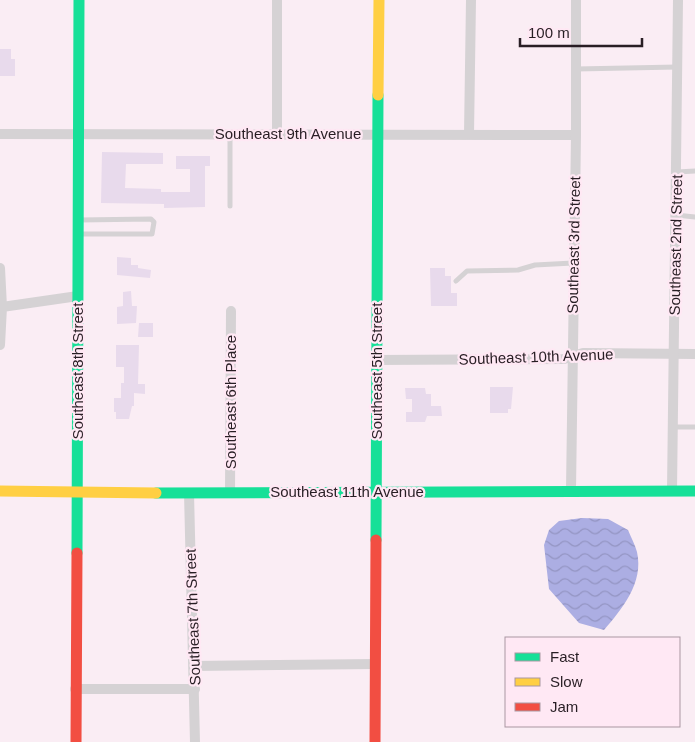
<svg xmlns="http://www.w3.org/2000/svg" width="695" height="742" viewBox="0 0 695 742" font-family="Helvetica,sans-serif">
  <defs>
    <pattern id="water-waves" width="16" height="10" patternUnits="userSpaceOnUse" patternTransform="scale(1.25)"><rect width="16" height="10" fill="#acaee3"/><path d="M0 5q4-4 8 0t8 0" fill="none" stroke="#9495c3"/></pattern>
  </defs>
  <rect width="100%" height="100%" fill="#faedf4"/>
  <path fill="url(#water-waves)" d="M582 518 608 519 628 530C631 537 635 545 637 552 644 583 622 609 604 630L579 623 549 589 544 545 549 530 559 521Z"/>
  <g fill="#e8daec">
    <path d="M0 49H11V59H15V76H0Z"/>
    <path d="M102 152 163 153V164H126L125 188 161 189V192H190V169H176V156H210V166H205V207L164 208V204L101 203Z"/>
    <path d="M117 257 131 258V265H138V268L151 270 150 278 117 275Z"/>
    <path d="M430 268H445V276H451V293H457V306H431Z"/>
    <path d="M131 291 132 306H137L136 323 117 324V307L123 306V292Z"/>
    <path d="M139 323H153V337H138Z"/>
    <path d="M116 345H139L138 384H145V394L134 393V406H132L129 419H116V412H114V398H121V383H124V367H116Z"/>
    <path d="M490 387H513L511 409H508V413H490Z"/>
    <path d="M405 388H425L426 394H431V406H441L442 416H427L425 422H406V412H412V399H406Z"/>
  </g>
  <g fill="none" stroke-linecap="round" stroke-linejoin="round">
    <g stroke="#d5d2d4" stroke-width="5">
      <path d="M576 69 677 67"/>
      <path d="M677 172 695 171"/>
      <path d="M230 206V135"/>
      <path d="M676 215 695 217"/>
      <path d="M79 220 151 219 154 222 152 234H79"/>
      <path d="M456 281 467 271 518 270 535 265 573 263"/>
      <path d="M673 427H695"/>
    </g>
    <g stroke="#d5d2d4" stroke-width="10">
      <path d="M277 0V134"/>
      <path d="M0 134 576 135"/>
      <path d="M469 134 471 0"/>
      <path d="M0 268 2 307"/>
      <path d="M0 345 2 307 78 296"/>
      <path d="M376 360 564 359 583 353 695 354"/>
      <path d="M571 490 576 135V0"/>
      <path d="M672 491 678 0"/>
      <path d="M189 493 195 742"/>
      <path d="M230 493 231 311"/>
      <path d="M194 666 375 664"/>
      <path d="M75 689H195"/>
    </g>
    <g stroke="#16e098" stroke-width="11">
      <path d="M156 493 695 491"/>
      <path d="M376 540 378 95"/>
      <path d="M77 553 79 0"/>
    </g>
    <g stroke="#ffcf43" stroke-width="11">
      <path d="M378 95 379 0"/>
      <path d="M0 491 156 493"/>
    </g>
    <g stroke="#f24e42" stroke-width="11">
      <path d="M76 742 77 553"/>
      <path d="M375 742 376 540"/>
    </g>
  </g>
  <g text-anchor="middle" stroke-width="4.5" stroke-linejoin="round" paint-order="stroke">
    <g font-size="15" fill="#281e24" stroke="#ffe8f4">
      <text x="288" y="139">Southeast 9th Avenue</text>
      <text transform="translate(574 245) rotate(-89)" y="5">Southeast 3rd Street</text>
      <text transform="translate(676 245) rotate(-89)" y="5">Southeast 2nd Street</text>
      <text transform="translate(536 357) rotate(-2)" y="5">Southeast 10th Avenue</text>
      <text transform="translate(78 371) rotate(-90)" y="5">Southeast 8th Street</text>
      <text transform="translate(377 371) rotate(-90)" y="5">Southeast 5th Street</text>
      <text transform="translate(231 402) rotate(-90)" y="5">Southeast 6th Place</text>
      <text x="347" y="497">Southeast 11th Avenue</text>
      <text transform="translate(193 617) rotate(-92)" y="5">Southeast 7th Street</text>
    </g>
  </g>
  <rect x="505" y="637" width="175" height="90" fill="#ffe8f4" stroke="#a997a1"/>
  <rect x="515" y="653" width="25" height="8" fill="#16e098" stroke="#a997a1"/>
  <text x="550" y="662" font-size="15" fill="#281e24">Fast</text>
  <rect x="515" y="678" width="25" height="8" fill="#ffcf43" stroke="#a997a1"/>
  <text x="550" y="687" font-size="15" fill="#281e24">Slow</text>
  <rect x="515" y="703" width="25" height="8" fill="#f24e42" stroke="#a997a1"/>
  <text x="550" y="712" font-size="15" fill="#281e24">Jam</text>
  <path d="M520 38v8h122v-8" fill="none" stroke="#281e24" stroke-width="2.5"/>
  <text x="528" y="38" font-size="15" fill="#281e24" stroke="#ffe8f4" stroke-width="4" paint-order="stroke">100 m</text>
</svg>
